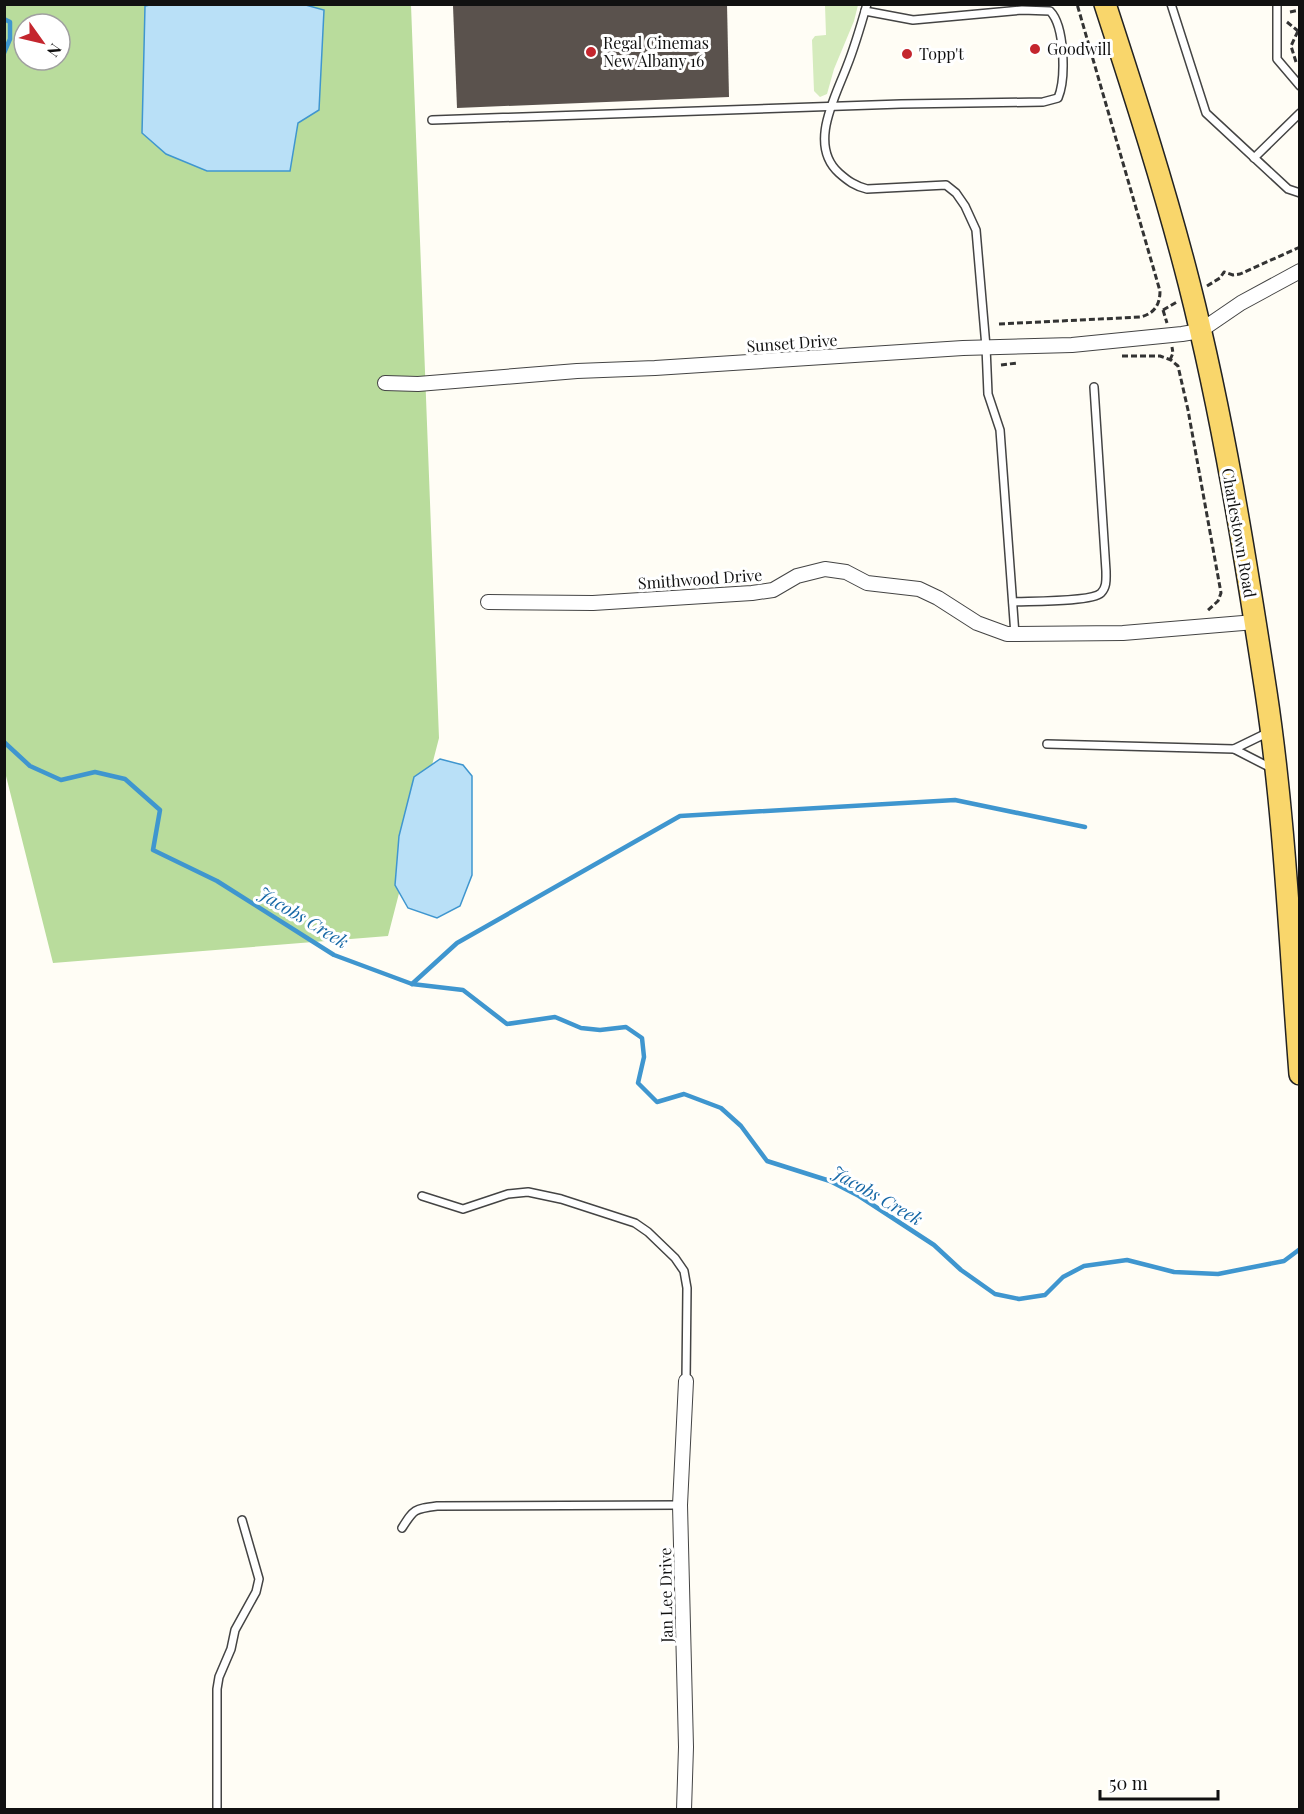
<svg xmlns="http://www.w3.org/2000/svg" width="1304" height="1814" viewBox="0 0 1304 1814" font-family="'Playfair Display',serif">
  <rect width="100%" height="100%" fill="#fffdf5"/>
  <path fill="#d5ebbd" d="M825 5H858L854 21 834 69 827 94 820 97 814 91 812 40 815 36 826 35Z"/>
  <path fill="#b9dc9c" fill-rule="evenodd" d="M4 5H411L439 738 388 936 53 963 5 772ZM24 24H60V60H24Z"/>
  <g fill="#b9e0f7" stroke="#3f96cf" stroke-width="1.5">
    <path d="M150 5 302 4 324 10 319 110 298 123 290 171H207L166 154 142 133 145 6Z"/>
    <path d="M440 759 463 765 472 776V875L460 906 437 918 408 908 395 885 399 836 414 777Z"/>
  </g>
  <g fill="none" stroke-linecap="round" stroke-linejoin="round">
    <g stroke="#3f96cf" stroke-width="4.5">
      <path d="M4 19 10 22V39L4 53"/>
      <path d="M4 742 30 766 61 780 95 772 125 779 160 810 153 850 217 881 334 955 412 984 463 990 507 1024 555 1017 581 1028 600 1030 626 1027 642 1038 644 1057 638 1083 657 1102 684 1094 721 1108 741 1126 767 1161 830 1181 859 1196 934 1245 961 1270 995 1294 1019 1299 1045 1295 1063 1277 1084 1266 1127 1260 1174 1272 1218 1274 1284 1261 1300 1249"/>
      <path d="M412 984 457 943 680 816 955 800 1085 827"/>
    </g>
  </g>
  <path fill="#5a524d" d="M491 4H727L729 97 457 108 453 6Z"/>
  <g fill="none" stroke-linecap="round" stroke-linejoin="round">
    <defs>
      <g id="lane">
        <path d="M867 4C861 25 855 46 847 66 835 98 808 145 839 173 848 181 855 186 867 189L946 185 956 193 965 206 976 230 986 347 988 394 1000 430 1015 635"/>
        <path d="M1171 4 1206 113 1288 189 1300 193"/>
        <path d="M1277 4V59L1300 86"/>
        <path d="M432 120 901 104 1043 102 1058 98C1066 79 1065 26 1050 11L1022 10 913 20 865 11"/>
        <path d="M1254 158 1300 113"/>
        <path d="M1013 602C1028 601 1092 602 1101 593 1107 587 1106 579 1106 571L1094 387"/>
        <path d="M1269 732 1234 749 1273 769"/>
        <path d="M1047 744 1234 749"/>
        <path d="M422 1196 463 1209 508 1194 528 1192 561 1199 635 1223 648 1232 675 1258 684 1271 687 1288 686 1381"/>
        <path d="M402 1528C414 1509 414 1509 437 1506L680 1505"/>
        <path d="M217 1810V1689L219 1677 231 1649 235 1630 256 1592 259 1579 242 1520"/>
      </g>
      <g id="street">
        <path d="M385 383 418 384 577 371 655 368 963 348 1072 345 1182 334 1200 331 1241 303 1300 271"/>
        <path d="M488 602 593 603 752 593 773 590 797 576 825 569 846 572 867 583 919 589 938 598 977 623 1007 634 1123 633 1255 622"/>
        <path d="M684 1810 686 1747 680 1505 686 1381"/>
      </g>
      <path id="primary" d="M1105 4C1135 96 1165 189 1189 283 1223 417 1245 555 1266 692 1285 818 1290 947 1300 1074"/>
    </defs>
    <use href="#lane" stroke="#444" stroke-width="10"/>
    <use href="#street" stroke="#444" stroke-width="16"/>
    <use href="#primary" stroke="#222" stroke-width="24"/>
    <g stroke="#333" stroke-width="3" stroke-dasharray="6 3" stroke-linecap="butt">
      <path d="M1290 12 1300 10"/>
      <path d="M1287 22 1298 31"/>
      <path d="M1296 62 1291 46 1298 31"/>
      <path d="M1207 286 1220 278 1224 272 1233 275 1240 274 1300 247"/>
      <path d="M1163 310 1177 302"/>
      <path d="M1163 310 1167 323"/>
      <path d="M999 324 1141 317C1155 313 1160 304 1160 291L1077 4"/>
      <path d="M1122 356H1160L1171 360 1178 366 1188 410 1221 593 1218 601 1207 611"/>
      <path d="M1170 360 1173 353 1172 347"/>
      <path d="M1001 365 1017 363"/>
    </g>
    <use href="#lane" stroke="#fff" stroke-width="7"/>
    <use href="#street" stroke="#fff" stroke-width="14"/>
    <use href="#primary" stroke="#f9d66b" stroke-width="21"/>
  </g>
  <g fill="#c4262e" stroke="#fff" stroke-width="2">
    <circle cx="1035" cy="49" r="6"/>
    <circle cx="591" cy="52" r="6"/>
    <circle cx="907" cy="54" r="6"/>
  </g>
  <g text-anchor="middle" stroke-width="6" stroke-linejoin="round" paint-order="stroke">
    <g font-size="16" fill="#111" stroke="#fff" text-anchor="start">
      <text x="603" y="49">Regal Cinemas<tspan x="603" dy="18">New Albany 16</tspan></text>
      <text x="1047" y="55">Goodwill</text>
      <text x="919" y="60">Topp't</text>
    </g>
    <g font-size="16" fill="#111" stroke="#fff">
      <text transform="translate(792 343) rotate(-4)" y="6">Sunset Drive</text>
      <text transform="translate(1239 533) rotate(80)" y="6">Charlestown Road</text>
      <text transform="translate(700 579) rotate(-4)" y="6">Smithwood Drive</text>
      <text transform="translate(666 1595) rotate(-91)" y="6">Jan Lee Drive</text>
    </g>
    <g font-size="18" font-style="italic" fill="#1768a6" stroke="#fff">
      <text transform="translate(303 918) rotate(31)" y="6">Jacobs Creek</text>
      <text transform="translate(877 1196) rotate(30)" y="6">Jacobs Creek</text>
    </g>
  </g>
  <rect width="1304" height="1814" fill="none" stroke="#111111" stroke-width="12"/>
  <g transform="translate(42 42) rotate(124)"><circle r="28" fill="#ffffff" stroke="#a0a0a0" stroke-width="1.5"/>
  <path d="M0-4.5L10 22L0 15L-10 22Z" fill="#c4262e"/>
  <text y="-9" font-size="16" font-weight="bold" text-anchor="middle" fill="#111111">N</text>
  </g>
  <path d="M1100 1790v9h118v-9" fill="none" stroke="#111111" stroke-width="3"/>
  <text x="1109" y="1790" font-size="18" fill="#111111" stroke="#ffffff" stroke-width="4.5" paint-order="stroke">50 m</text>
</svg>
